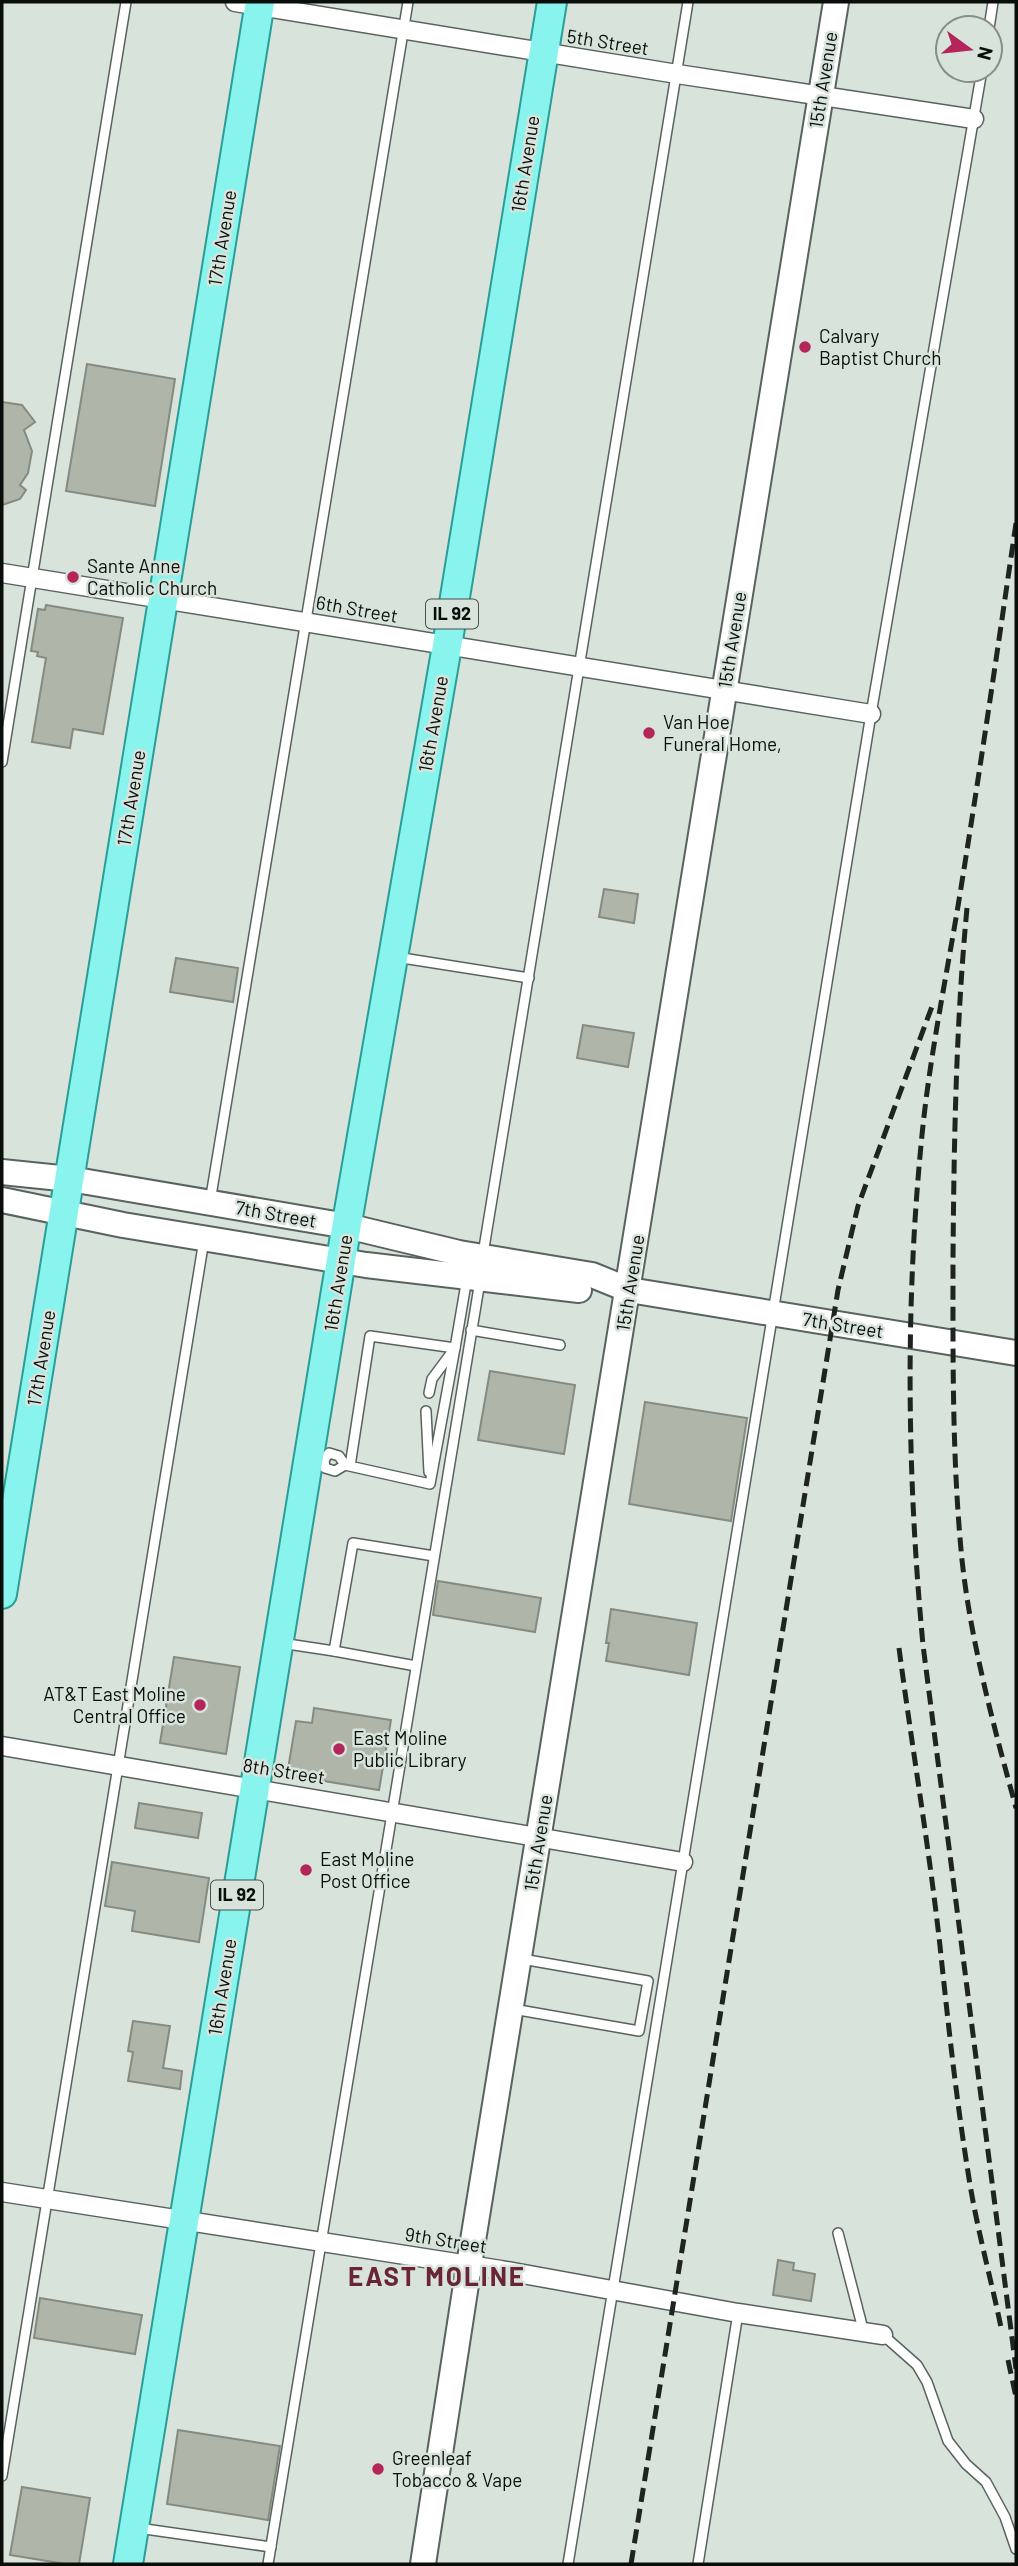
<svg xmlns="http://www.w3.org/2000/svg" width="1018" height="2566" viewBox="0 0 1018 2566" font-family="Barlow,sans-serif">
  <rect width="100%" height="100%" fill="#d7e3db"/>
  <g fill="#afb5a9" stroke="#868b80" stroke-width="2">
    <path d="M87 364 175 379 155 506 66 491Z"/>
    <path d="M2 402 22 405 35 422 24 430 32 451 28 473 20 485 26 490 20 499 2 505Z"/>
    <path d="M46 605 123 618 103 734 73 729 70 748 32 742 46 658 37 656 38 652 31 651 38 609 45 610Z"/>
    <path d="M604 889 638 894 634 923 599 917Z"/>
    <path d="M176 958 238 968 233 1002 170 992Z"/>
    <path d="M583 1025 634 1033 628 1067 577 1058Z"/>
    <path d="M490 1371 575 1385 564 1454 478 1440Z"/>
    <path d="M645 1402 747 1418 731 1521 629 1504Z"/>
    <path d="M438 1581 541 1598 535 1632 433 1615Z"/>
    <path d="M611 1609 697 1623 689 1675 606 1661 609 1643H606Z"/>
    <path d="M174 1657 240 1667 226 1754 160 1743Z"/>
    <path d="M314 1708 391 1720 379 1790 287 1775 296 1721 312 1723Z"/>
    <path d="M139 1803 202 1813 198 1838 135 1828Z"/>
    <path d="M112 1862 209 1878 199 1942 132 1931 135 1911 105 1906Z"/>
    <path d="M133 2021 170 2026 163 2068 182 2071 180 2089 128 2081 133 2052 128 2051Z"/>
    <path d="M778 2260 794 2263 793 2270 815 2274 811 2301 773 2295Z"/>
    <path d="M40 2298 142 2315 135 2354 34 2338Z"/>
    <path d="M178 2430 280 2446 268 2520 167 2504Z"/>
    <path d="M22 2487 90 2498 79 2564H65L10 2555Z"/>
  </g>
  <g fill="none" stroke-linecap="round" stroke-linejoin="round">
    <defs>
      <g id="lane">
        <path d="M989 28 993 2"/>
        <path d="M2 762 126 2"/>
        <path d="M396 957 529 978"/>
        <path d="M210 1202 408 2"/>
        <path d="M483 1254 688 2"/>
        <path d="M471 1330 560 1345"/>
        <path d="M429 1393 432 1379 455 1348 467 1278"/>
        <path d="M426 1411 429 1472"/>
        <path d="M324 1460 325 1468 335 1471 345 1465 430 1484 455 1348 370 1336 350 1466"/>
        <path d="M324 1460 329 1453 339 1456 345 1465"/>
        <path d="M281 1643 334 1651"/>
        <path d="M416 1666 334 1651 353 1543 434 1556"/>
        <path d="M513 2009 639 2031 648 1981 522 1959"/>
        <path d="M838 2233 864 2333"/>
        <path d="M883 2335 917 2365 927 2382 948 2441 966 2464 986 2482 1005 2517 1016 2549"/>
        <path d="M2 2476 204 1240"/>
        <path d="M138 2528 271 2547"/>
        <path d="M268 2564 480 1281"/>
        <path d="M568 2564 871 714 982 70"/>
        <path d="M698 2564 738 2313"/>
      </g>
      <g id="street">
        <path d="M235 2 677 74 974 119"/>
        <path d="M2 573 871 714"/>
        <path d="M2 1746 683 1862"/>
        <path d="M2 2192 501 2270 738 2313 883 2335"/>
      </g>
      <g id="secondary">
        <path d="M2 1172 70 1179 347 1226 459 1253 592 1275 629 1290 1016 1353"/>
        <path d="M2 1200 123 1225 366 1265 579 1290"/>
        <path d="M423 2564 469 2265 836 2"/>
      </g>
      <g id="primary">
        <path d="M2 1594 260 2"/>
        <path d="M128 2564 349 1211 447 646 552 2"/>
      </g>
    </defs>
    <use href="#lane" stroke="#58635d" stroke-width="12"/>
    <use href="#street" stroke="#58635d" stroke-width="21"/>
    <use href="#secondary" stroke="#58635d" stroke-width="28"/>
    <use href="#primary" stroke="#299e96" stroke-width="32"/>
    <use href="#lane" stroke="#fff" stroke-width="9"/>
    <use href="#street" stroke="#fff" stroke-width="18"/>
    <use href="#secondary" stroke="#fff" stroke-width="24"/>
    <use href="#primary" stroke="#89f3ed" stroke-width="28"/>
    <g stroke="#1f2421" stroke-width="5" stroke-dasharray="14 7" stroke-linecap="butt">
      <path d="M1016 523C998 647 980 770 960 894 947 974 930 1054 922 1135 905 1304 907 1475 923 1645L1016 2369"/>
      <path d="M967 908C956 1024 954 1141 953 1258 953 1359 952 1459 962 1560 971 1643 994 1727 1016 1808"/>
      <path d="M899 1648C912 1747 929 1847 940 1946 948 2022 956 2097 968 2172 976 2226 991 2278 1002 2332"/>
      <path d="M1008 2360 1016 2397"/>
      <path d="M631 2564 838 1290 858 1206 934 1001"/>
    </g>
  </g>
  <g fill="#b42659" stroke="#d7e3db" stroke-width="2.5">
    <circle cx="805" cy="347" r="7"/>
    <circle cx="73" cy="577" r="7"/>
    <circle cx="649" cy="733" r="7"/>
    <circle cx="200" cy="1705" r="7"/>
    <circle cx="339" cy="1749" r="7"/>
    <circle cx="306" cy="1870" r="7"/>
    <circle cx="378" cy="2469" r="7"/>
  </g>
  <g text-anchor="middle" stroke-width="5" stroke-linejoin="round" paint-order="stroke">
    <g fill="#d7e3db" stroke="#474e49" stroke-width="2">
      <rect x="426" y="599.5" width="52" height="29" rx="5"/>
      <rect x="211" y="1880.5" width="52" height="29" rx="5"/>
    </g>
    <g font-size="18" font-weight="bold" fill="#090e0b">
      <text x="452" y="620">IL 92</text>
      <text x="237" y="1901">IL 92</text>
    </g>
    <g font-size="19" fill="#090e0b" stroke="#d7e3db">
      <text transform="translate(608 42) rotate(9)" y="7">5th Street</text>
      <text transform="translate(823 80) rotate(-81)" y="7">15th Avenue</text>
      <text transform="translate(525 164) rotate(-81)" y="7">16th Avenue</text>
      <text transform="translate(222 238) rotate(-81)" y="7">17th Avenue</text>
      <text transform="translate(357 609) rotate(10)" y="7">6th Street</text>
      <text transform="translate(732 640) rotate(-81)" y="7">15th Avenue</text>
      <text transform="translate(433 724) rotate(-80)" y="7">16th Avenue</text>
      <text transform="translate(131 798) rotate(-81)" y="7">17th Avenue</text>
      <text transform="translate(276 1214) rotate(10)" y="7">7th Street</text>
      <text transform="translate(338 1283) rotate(-81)" y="7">16th Avenue</text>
      <text transform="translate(630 1283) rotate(-81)" y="7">15th Avenue</text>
      <text transform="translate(843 1325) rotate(9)" y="7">7th Street</text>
      <text transform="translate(41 1358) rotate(-81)" y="7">17th Avenue</text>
      <text transform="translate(284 1771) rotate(9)" y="7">8th Street</text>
      <text transform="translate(538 1843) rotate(-81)" y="7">15th Avenue</text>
      <text transform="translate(222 1987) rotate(-81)" y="7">16th Avenue</text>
      <text transform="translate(446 2240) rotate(9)" y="7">9th Street</text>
    </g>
    <g font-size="19" fill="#090e0b" stroke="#d7e3db" text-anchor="start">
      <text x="819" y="343">Calvary<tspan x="819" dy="22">Baptist Church</tspan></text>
      <text x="87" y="573">Sante Anne<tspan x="87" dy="22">Catholic Church</tspan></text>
      <text x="663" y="729">Van Hoe<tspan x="663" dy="22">Funeral Home,</tspan></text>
      <text x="186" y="1701" text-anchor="end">AT&amp;T East Moline<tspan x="186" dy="22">Central Office</tspan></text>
      <text x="353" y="1745">East Moline<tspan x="353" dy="22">Public Library</tspan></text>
      <text x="320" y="1866">East Moline<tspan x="320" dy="22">Post Office</tspan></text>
      <text x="392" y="2465">Greenleaf<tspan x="392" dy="22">Tobacco &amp; Vape</tspan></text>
    </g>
    <g font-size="26" font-weight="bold" letter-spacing="2" fill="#692438" stroke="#d7e3db">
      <text x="437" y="2286">EAST MOLINE</text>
    </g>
  </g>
  <rect width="1018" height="2566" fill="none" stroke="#090e0b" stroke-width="7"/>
  <g transform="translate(969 49) rotate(105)"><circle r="33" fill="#d7e3db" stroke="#858e88" stroke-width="2"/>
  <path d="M0-5L12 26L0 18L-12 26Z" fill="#b42659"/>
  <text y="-10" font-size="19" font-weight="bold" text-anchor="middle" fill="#090e0b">N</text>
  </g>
</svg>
